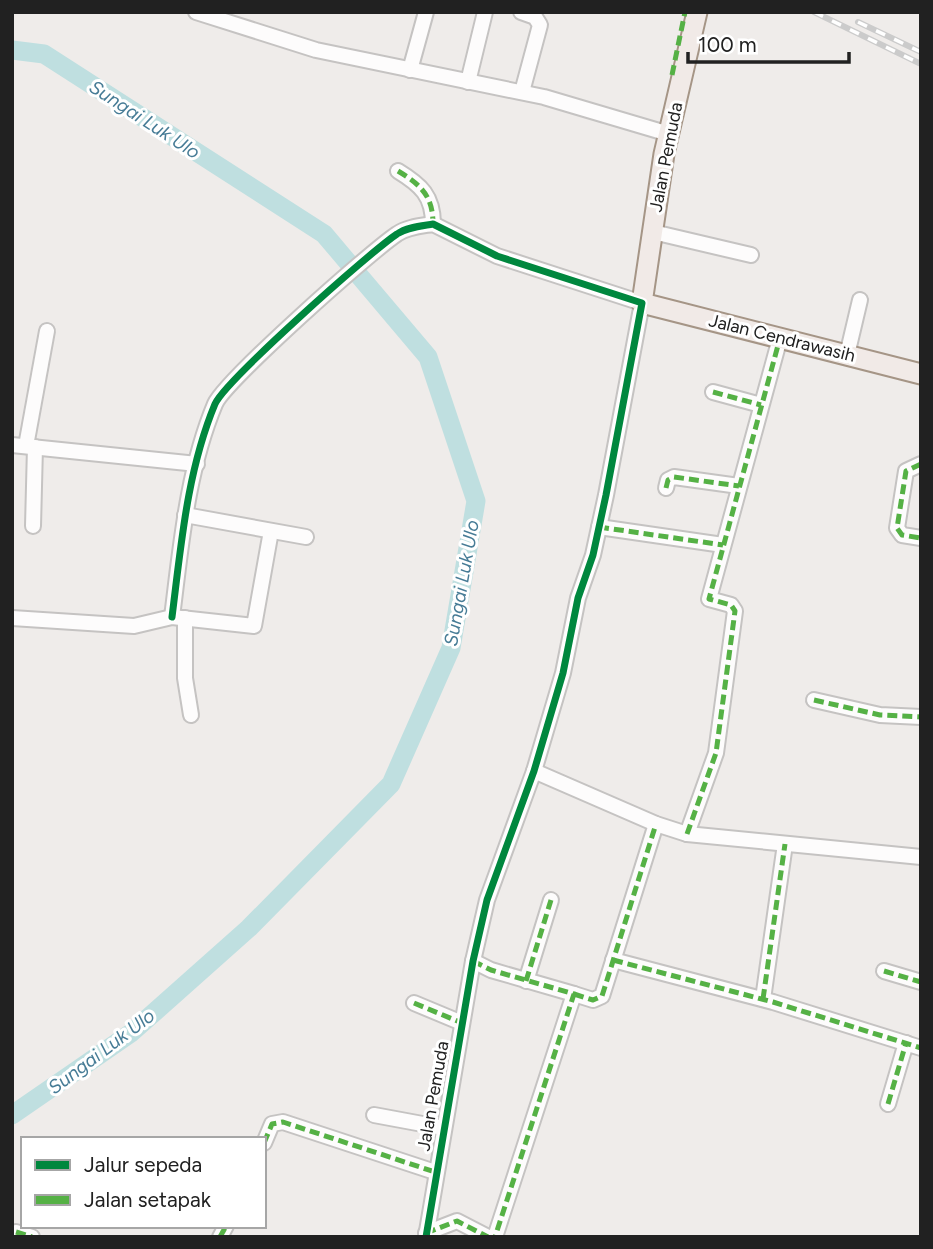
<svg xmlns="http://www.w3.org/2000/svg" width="933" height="1249" viewBox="0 0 933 1249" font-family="Figtree,sans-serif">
  <rect width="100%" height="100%" fill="#efecea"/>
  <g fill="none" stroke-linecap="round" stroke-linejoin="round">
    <path stroke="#bfdfe0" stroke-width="19" d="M12 50 44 54 324 234 428 357 476 501 451 648 391 784 249 928 131 1033 12 1115"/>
    <defs>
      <g id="minor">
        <path d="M196 12 316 50 544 97 669 134"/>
        <path d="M521 12 535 17 540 25 522 92"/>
        <path d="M410 70 426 12"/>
        <path d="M468 82 485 12"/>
        <path d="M398 171C421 185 433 196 433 224"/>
        <path d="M653 232 751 255"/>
        <path d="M847 355 860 300"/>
        <path d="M713 392 761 405"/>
        <path d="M12 445 197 464"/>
        <path d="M26 446 47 331"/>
        <path d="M921 464 906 471 897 528 902 535 921 538"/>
        <path d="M666 488 668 480 674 477 739 486"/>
        <path d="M185 515 306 537"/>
        <path d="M33 526 35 447"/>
        <path d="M599 527 723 545"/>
        <path d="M172 617C181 546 187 471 215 404 225 381 370 252 397 234 407 227 421 226 433 224L497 256 642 303 606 495 593 555 578 598 563 673 534 771 487 900 473 961 426 1237"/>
        <path d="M12 618 134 626 172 617 254 626 271 531"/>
        <path d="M185 618V678L191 715"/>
        <path d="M814 700 880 715 921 717"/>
        <path d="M534 771 656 824 687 834 921 857"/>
        <path d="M687 834 716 753 735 611 731 605 709 599 780 338"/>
        <path d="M613 960 773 1002 921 1048"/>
        <path d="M473 961 491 970 574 994 495 1237"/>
        <path d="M884 971 921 982"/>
        <path d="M526 981 551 900"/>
        <path d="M574 994 593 1000 602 996 656 824"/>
        <path d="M763 999 785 844"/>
        <path d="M414 1003 462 1023"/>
        <path d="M888 1104 906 1043"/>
        <path d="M374 1115 444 1128"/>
        <path d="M264 1143 272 1124 283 1122 435 1172"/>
        <path d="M16 1232 32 1237"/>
        <path d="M426 1233 457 1221 488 1237"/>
        <path d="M220 1237 226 1226"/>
      </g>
      <path id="major" d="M697 12 664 154 642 303 921 374"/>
    </defs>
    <use href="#minor" stroke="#c5c3c2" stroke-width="18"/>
    <use href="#major" stroke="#a59586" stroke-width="23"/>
    <use href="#minor" stroke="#fdfcfc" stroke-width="14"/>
    <use href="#major" stroke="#f1eae7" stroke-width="19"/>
    <defs>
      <g id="rail">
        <path d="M814 12 921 64"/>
        <path d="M858 22 921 52"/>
      </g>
    </defs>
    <use href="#rail" stroke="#cbcbcb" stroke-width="6"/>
    <use href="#rail" stroke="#fff" stroke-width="3.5" stroke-dasharray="10" stroke-linecap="butt"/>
    <g stroke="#55b145" stroke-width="5" stroke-dasharray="10 5" stroke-linecap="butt">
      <path d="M672 75 685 12"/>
      <path d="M398 171C421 185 433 196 433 224"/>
      <path d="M713 392 761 405"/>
      <path d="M921 464 906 471 897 528 902 535 921 538"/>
      <path d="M666 488 668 480 674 477 739 486"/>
      <path d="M599 527 723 545"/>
      <path d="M814 700 880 715 921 717"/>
      <path d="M687 834 716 753 735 611 731 605 709 599 780 338"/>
      <path d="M613 960 773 1002 921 1048"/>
      <path d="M473 961 491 970 574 994 495 1237"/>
      <path d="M884 971 921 982"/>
      <path d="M526 981 551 900"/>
      <path d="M574 994 593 1000 602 996 656 824"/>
      <path d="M763 999 785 844"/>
      <path d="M414 1003 462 1023"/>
      <path d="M888 1104 906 1043"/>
      <path d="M264 1143 272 1124 283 1122 435 1172"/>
      <path d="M16 1232 32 1237"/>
      <path d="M426 1233 457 1221 488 1237"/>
      <path d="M220 1237 226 1226"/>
    </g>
    <defs>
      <path id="cycleway" d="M172 617C181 546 187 471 215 404 225 381 370 252 397 234 407 227 421 226 433 224L497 256 642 303 606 495 593 555 578 598 563 673 534 771 487 900 473 961 426 1237"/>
    </defs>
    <use href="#cycleway" stroke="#fff" stroke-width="11"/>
    <use href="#cycleway" stroke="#00873e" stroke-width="7"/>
  </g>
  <g text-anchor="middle" stroke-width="6" stroke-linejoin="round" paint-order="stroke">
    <g font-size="18" fill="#212121" stroke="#fff">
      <text transform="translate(666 157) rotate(-79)" y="6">Jalan Pemuda</text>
      <text transform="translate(782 338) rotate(14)" y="6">Jalan Cendrawasih</text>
      <text transform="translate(433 1096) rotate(-80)" y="6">Jalan Pemuda</text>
    </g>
    <g font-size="19" font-style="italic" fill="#477c96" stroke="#fff">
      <text transform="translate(145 119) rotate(33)" y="7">Sungai Luk Ulo</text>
      <text transform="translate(461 583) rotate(-80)" y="7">Sungai Luk Ulo</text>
      <text transform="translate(101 1051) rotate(-37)" y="7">Sungai Luk Ulo</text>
    </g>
  </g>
  <rect width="933" height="1249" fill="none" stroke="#212121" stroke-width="28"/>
  <rect x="21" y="1137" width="245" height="91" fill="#ffffff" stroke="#a6a6a6" stroke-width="2"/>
  <rect x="35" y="1160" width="35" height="10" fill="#00873e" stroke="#a6a6a6" stroke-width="2"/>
  <text x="84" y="1172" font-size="21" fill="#212121">Jalur sepeda</text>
  <rect x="35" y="1195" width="35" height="10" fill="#55b145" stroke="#a6a6a6" stroke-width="2"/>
  <text x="84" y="1207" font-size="21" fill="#212121">Jalan setapak</text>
  <path d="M688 52v10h161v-10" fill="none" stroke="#212121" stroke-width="3.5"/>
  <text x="698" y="52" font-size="21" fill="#212121" stroke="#ffffff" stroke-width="5" paint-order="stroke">100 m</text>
</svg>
